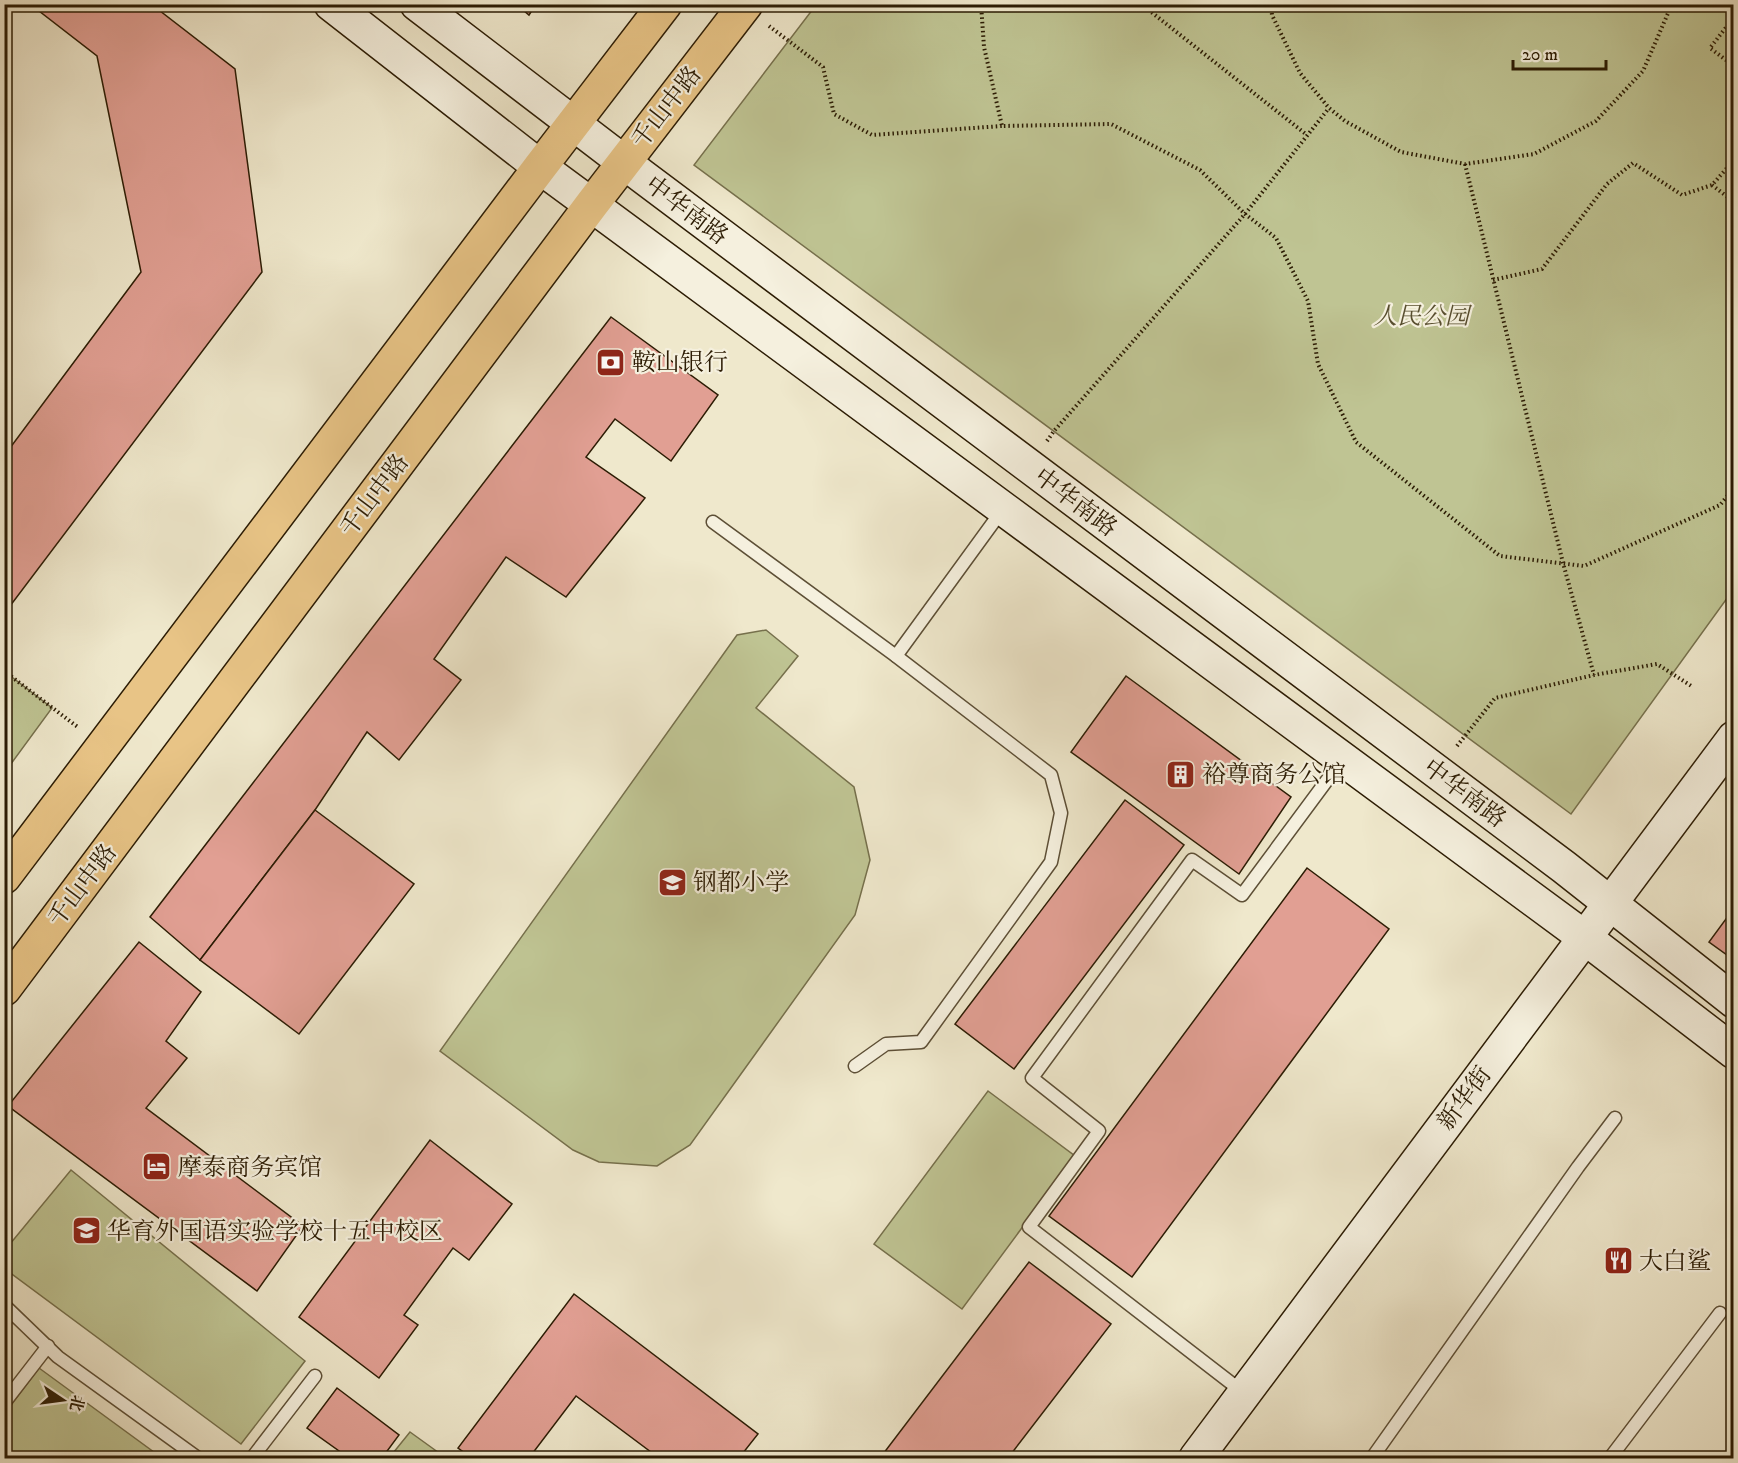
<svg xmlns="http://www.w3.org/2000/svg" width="1738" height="1463" viewBox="0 0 1738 1463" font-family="'IM FELL DW Pica','Noto Serif SC',serif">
  <rect width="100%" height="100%" fill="#efe8cc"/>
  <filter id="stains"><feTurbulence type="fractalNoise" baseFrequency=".00333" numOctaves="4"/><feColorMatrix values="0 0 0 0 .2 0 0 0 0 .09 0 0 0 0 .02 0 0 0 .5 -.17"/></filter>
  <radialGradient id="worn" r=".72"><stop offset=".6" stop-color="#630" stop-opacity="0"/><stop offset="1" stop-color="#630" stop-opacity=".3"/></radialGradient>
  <g fill="#bfc493" stroke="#76704c" stroke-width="1.5">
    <path d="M816 5H1733V590L1571 814 694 165Z"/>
    <path d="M766 630 798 656 756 708 854 787 870 860 855 915 690 1145 657 1166 599 1162 573 1150 440 1051 737 635Z"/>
    <path d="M4 671 52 708 5 772H4Z"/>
    <path d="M988 1091 1075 1156 962 1309 874 1244Z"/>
    <path d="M71 1170 305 1361 241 1444 5 1269V1250Z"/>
    <path d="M39 1368 162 1458H5V1413Z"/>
    <path d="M410 1432 446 1458H389Z"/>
  </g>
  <g fill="#e19f93" stroke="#2c1c04" stroke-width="1.5">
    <path d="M30 4H151L235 69 262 272 4 614V456L141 272 97 56Z"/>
    <path d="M516 4H536L529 15Z"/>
    <path d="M611 317 718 395 671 461 615 419 586 457 645 498 566 597 506 557 434 659 461 680 399 760 367 732 315 810 200 960 150 917Z"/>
    <path d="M1126 676 1291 797 1239 874 1071 752Z"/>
    <path d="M1125 800 1184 845 1014 1069 955 1024Z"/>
    <path d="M315 810 414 884 299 1034 200 960Z"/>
    <path d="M1307 868 1389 929 1132 1277 1049 1216Z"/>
    <path d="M1734 908V960L1709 942Z"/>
    <path d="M139 942 201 992 166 1041 187 1058 146 1108 303 1226 257 1291 8 1106Z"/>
    <path d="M430 1140 512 1204 469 1260 453 1248 404 1315 418 1325 379 1378 299 1317Z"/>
    <path d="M1029 1262 1111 1324 1008 1458H880Z"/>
    <path d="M574 1294 758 1434 739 1458H659L576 1396 529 1458H472L458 1448Z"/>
    <path d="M337 1388 399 1435 382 1458H349L307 1428Z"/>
  </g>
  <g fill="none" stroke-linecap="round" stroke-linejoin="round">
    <defs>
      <g id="lane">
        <path d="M713 522 896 656 1051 775 1061 813 1051 862 921 1042 886 1044 855 1066"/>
        <path d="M896 656 1003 509"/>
        <path d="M4 1305 58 1357 198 1458"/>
        <path d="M1244 1393 1029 1227 1099 1131 1032 1078 1192 860 1242 895 1342 760"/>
        <path d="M4 1403 48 1346"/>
        <path d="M252 1458 315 1376"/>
        <path d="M1372 1458 1578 1167 1615 1118"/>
        <path d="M1610 1458 1720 1313"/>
      </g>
      <g id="secondary">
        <path d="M331 4 540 167 1584 937 1734 1052"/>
        <path d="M417 4 642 176 1564 867 1734 1001"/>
        <path d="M1196 1458 1734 738"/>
      </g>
      <g id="primary">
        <path d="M4 877 540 167 665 4"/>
        <path d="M4 989 592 204 746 4"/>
      </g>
    </defs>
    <use href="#lane" stroke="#5d4f36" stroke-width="15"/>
    <use href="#secondary" stroke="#2c1c04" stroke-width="36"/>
    <use href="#primary" stroke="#2c1c04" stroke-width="36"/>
    <g stroke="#2c1c04" stroke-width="4" stroke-dasharray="1.5 3" stroke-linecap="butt">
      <path d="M981 4 984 47 1002 126 1111 124 1200 170 1245 214 1276 238 1308 301 1318 364 1356 442 1500 556 1584 566 1720 505 1734 488"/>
      <path d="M1141 4 1307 135"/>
      <path d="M1271 4 1272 15 1300 73 1329 108 1345 121 1401 152 1465 164 1534 154 1596 121 1643 71 1672 4"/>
      <path d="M1734 17 1710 48 1734 66"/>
      <path d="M769 26 823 67 834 114 872 135 1002 126"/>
      <path d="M1465 164 1563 563 1594 675"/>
      <path d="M1712 185 1734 202"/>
      <path d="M1493 280 1542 269 1607 184 1633 163 1682 195 1712 185 1734 160"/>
      <path d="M1047 441 1054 431 1245 214 1329 108"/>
      <path d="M4 671 79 728"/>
      <path d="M1457 746 1495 698 1594 675 1657 664 1693 687"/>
    </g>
    <use href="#lane" stroke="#f5f0de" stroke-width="12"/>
    <use href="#secondary" stroke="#f5f0de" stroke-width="33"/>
    <use href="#primary" stroke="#e8c486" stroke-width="33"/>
  </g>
  <defs>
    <symbol id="bank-square" viewBox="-11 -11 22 22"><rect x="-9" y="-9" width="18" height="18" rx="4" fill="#8f2418" stroke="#f5f0de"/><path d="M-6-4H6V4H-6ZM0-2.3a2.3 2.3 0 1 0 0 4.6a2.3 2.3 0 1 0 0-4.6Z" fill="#fff"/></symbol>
    <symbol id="building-square" viewBox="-11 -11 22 22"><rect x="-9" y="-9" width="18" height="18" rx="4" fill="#8f2418" stroke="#f5f0de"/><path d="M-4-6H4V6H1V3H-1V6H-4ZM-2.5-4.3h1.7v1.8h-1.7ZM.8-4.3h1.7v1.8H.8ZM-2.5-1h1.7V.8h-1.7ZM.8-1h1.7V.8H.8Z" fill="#fff"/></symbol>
    <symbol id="school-square" viewBox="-11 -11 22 22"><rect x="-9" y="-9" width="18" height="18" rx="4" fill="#8f2418" stroke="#f5f0de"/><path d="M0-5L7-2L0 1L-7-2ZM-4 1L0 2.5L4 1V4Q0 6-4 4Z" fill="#fff"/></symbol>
    <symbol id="hotel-square" viewBox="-11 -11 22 22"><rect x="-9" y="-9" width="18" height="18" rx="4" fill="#8f2418" stroke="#f5f0de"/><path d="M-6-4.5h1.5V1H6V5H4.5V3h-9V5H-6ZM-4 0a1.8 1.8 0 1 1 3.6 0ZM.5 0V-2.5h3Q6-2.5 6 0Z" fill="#fff"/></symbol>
    <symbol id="restaurant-square" viewBox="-11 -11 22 22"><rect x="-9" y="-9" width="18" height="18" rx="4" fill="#8f2418" stroke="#f5f0de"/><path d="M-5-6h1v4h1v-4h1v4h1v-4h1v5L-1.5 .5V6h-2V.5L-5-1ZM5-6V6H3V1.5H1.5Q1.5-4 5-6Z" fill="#fff"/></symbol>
  </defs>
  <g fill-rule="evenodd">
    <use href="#bank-square" x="594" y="346" width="33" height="33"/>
    <use href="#building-square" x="1164" y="758" width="33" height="33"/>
    <use href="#school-square" x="656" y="866" width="33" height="33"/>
    <use href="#hotel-square" x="140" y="1150" width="33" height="33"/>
    <use href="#school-square" x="70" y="1214" width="33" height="33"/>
    <use href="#restaurant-square" x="1602" y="1244" width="33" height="33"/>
  </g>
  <g text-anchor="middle" stroke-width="4.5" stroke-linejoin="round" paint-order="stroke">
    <g font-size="24" fill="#2c1c04" stroke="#f5f0de">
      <text transform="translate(666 107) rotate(-52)" y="8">千山中路</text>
      <text transform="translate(687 210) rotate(37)" y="8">中华南路</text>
      <text transform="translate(374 495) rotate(-53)" y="8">千山中路</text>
      <text transform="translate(1076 502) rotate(37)" y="8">中华南路</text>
      <text transform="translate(1465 793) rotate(37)" y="8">中华南路</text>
      <text transform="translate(82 885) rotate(-53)" y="8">千山中路</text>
      <text transform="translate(1464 1098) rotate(-53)" y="8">新华街</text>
    </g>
    <g font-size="24" font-style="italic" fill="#584e2f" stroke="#f5f0de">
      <text x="1421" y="324">人民公园</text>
    </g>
    <g font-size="24" fill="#2c1c04" stroke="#f5f0de" text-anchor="start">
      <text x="632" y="370">鞍山银行</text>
      <text x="1202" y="782">裕尊商务公馆</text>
      <text x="693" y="890">钢都小学</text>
      <text x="178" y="1175">摩泰商务宾馆</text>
      <text x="107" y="1239">华育外国语实验学校十五中校区</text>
      <text x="1639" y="1269">大白鲨</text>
    </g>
  </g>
  <rect width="1738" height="1463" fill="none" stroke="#efe8cc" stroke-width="24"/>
  <rect x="6" y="6" width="1726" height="1451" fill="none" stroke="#2c1c04" stroke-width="3"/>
  <rect x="12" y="12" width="1714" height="1439" fill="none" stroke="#2c1c04" stroke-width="1.5"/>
  <g transform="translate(63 1400) rotate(103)" stroke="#f5f0de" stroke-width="4.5" paint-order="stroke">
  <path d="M0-4.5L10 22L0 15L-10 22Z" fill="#2c1c04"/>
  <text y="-9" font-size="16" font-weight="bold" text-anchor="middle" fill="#2c1c04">北</text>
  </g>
  <path d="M1513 60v9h93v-9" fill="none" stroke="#2c1c04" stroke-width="3"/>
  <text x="1522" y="60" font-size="18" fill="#2c1c04" stroke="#f5f0de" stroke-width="4.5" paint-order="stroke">20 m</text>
  <rect width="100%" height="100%" filter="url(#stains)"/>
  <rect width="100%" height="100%" fill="url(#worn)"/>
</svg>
